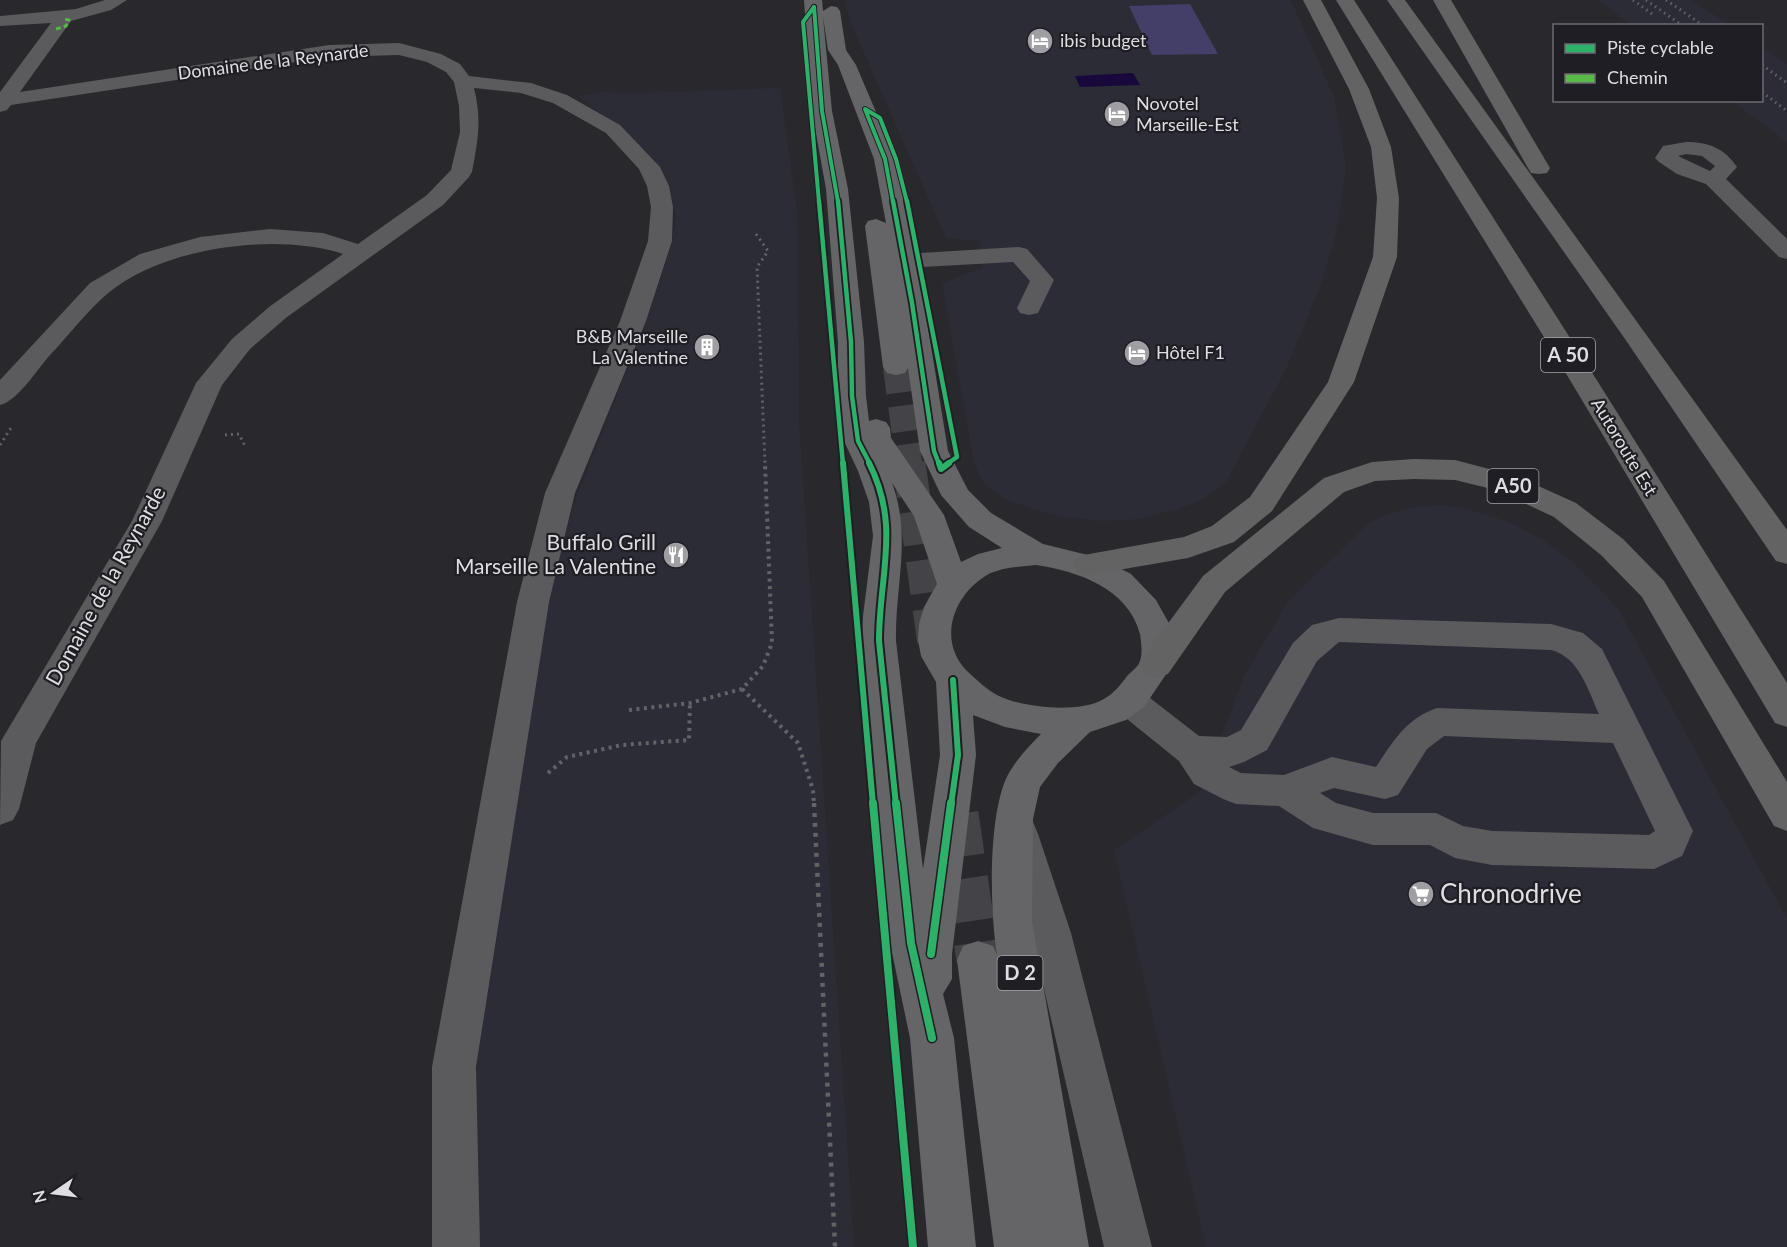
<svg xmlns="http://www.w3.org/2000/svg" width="1787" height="1247" viewBox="0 0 1787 1247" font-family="Lato,sans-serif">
  <rect width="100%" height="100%" fill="#29292d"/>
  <g fill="#2c2c37">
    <path d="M845 0H1291L1334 97 1346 168 1336 235 1321 284 1287 367 1226 482 1204 499 1174 510 1139 519 1102 521 1065 517 1036 510 1002 498 982 481 974 463 942 283 983 268 979 241 946 238 850 21Z"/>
    <path d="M1598 0H1691L1730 25H1632Z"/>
    <path d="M1762 47 1787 64V142L1732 101 1762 100Z"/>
    <path d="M780 88 797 211 799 420 854 1247H472L471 1223 477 1065 493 941 548 595 574 504 647 319 673 240 676 214 665 176 652 158 625 133 578 96 605 92 621 94Z"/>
    <path d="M1442 505 1473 511 1509 522 1541 539 1563 554 1606 595 1621 614 1787 919V1247H1206L1114 850 1200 792 1244 677 1288 601 1370 522 1391 513 1414 507Z"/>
  </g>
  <path fill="#433f68" d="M1190 4 1218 54 1152 55 1129 6Z"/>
  <path fill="#18083c" d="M1133 73 1140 85 1080 87 1075 76Z"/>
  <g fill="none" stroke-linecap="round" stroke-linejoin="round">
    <path stroke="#444448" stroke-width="26" stroke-dasharray="26 13" stroke-linecap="butt" d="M896 367 909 464"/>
    <path stroke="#444448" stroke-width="33" stroke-dasharray="33 16" stroke-linecap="butt" d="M909 463 934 644"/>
    <path stroke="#444448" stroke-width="43" stroke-dasharray="43 22" stroke-linecap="butt" d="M957 814 978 960"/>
    <g stroke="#636365" stroke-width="3" stroke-dasharray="2 4" stroke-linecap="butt">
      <path d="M756 234 768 251 757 267 765 464"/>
      <path d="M225 435 239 434 246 448"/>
      <path d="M0 445 11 428"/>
    </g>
    <g stroke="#636365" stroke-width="4" stroke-dasharray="3 4.5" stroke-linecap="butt">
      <path d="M742 689 798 743 813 790 814 805"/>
      <path d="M629 710 690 703 742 689 763 666 772 643 765 463"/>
      <path d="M548 773 567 757 622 745 689 740 690 703"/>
    </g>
    <path stroke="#636365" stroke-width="4.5" stroke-dasharray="4 6" stroke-linecap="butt" d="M814 803 835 1247"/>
    <g fill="#5b5b5d" fill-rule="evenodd">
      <path d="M105 0H127L111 10 71 21 20 92 329 45 399 43 441 54 460 64 469 76 531 83 567 95 620 125 660 167 669 186 673 207 672 241 646 321 575 493 549 602 476 1067 480 1247H432V1067L517 602 545 493 620 321 648 241 651 207 647 186 639 169 606 133 553 103 521 93 474 88C482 120 478 140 472 172L469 177 443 205 287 317 250 349 222 385 162 521 36 743 19 809 13 820 0 825 1 741 132 521 196 383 232 339 269 307 343 254C276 232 162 247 107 294 87 311 69 335 51 354 37 369 18 401 0 405V380L90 283 140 254 200 237 270 229 323 233 358 244 427 195 451 170 460 132 459 106 454 82 446 72 427 62 399 55 329 57 11 105 7 110 0 112V92L51 23 0 26V16L76 9Z"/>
      <path d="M1686 142C1709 142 1724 148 1737 167L1726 179 1787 239V259L1779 257 1706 184 1677 174 1659 162 1655 158 1663 146ZM1686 154 1702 156 1715 166 1710 171 1678 156Z"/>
      <path d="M1019 247 1027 249 1054 280 1038 313 1029 315 1020 313 1017 308 1030 281 1013 262 904 268 896 266 892 261 896 256 904 254Z"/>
      <path d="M1339 618 1551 624 1583 633 1602 649 1693 831 1682 856 1654 869 1492 865 1455 858 1430 845H1373L1313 828 1279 806 1236 804 1223 799 1194 784 1179 761 1117 711 1112 701 1117 691 1129 687 1141 691 1199 736 1227 737 1241 730 1293 643 1312 625ZM1339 642 1551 650C1579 657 1588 690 1599 714L1437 708C1407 718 1393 741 1376 767L1332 757 1284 775 1241 773 1229 767 1244 762 1267 750 1317 661ZM1444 736 1613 743 1655 831 1649 835 1492 831 1463 826 1436 813H1373L1336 803 1320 793 1334 788 1385 799 1398 795 1427 749Z"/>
      <path d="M1019 817 1033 822 1038 834 1071 933 1152 1247H1104L1031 933 1000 834 1005 822Z"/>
    </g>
    <path fill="#656568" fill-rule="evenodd" d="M804 0H822L823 11 831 6 837 7 840 11 846 50 856 65 896 159 924 303 948 451 968 490 991 513 1043 544 1100 558 1131 574 1156 600 1170 625 1174 639 1173 664 1144 707 1126 720 1090 732 1058 763 1040 787 1033 819 1032 922 1089 1247H994L957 960 963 946 978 941 993 946 997 955C990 910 988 824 1005 781 1012 764 1028 747 1041 734L1005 727 973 715 976 755 952 954V979L943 994 954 1038 976 1247H928L910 1038 890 943 862 641 863 616 873 536 869 502 858 471 844 441 838 396V342L826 189 812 111ZM823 17 828 50 838 65 874 159 886 223 876 219 868 221 865 226 883 367 887 373 896 375 905 373 908 368 920 451 941 495 969 527 1002 548 978 554 961 562 944 515 891 438 890 428 886 422 876 419 869 421 866 396 864 342 848 189 832 111ZM892 483 914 516 937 584 924 607 919 624 918 640 921 656 936 682 940 755 923 869 896 641C895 585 912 537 892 483ZM1036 565C1077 571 1128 588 1140 634 1141 642 1143 653 1140 661 1138 667 1132 671 1128 675 1120 685 1114 694 1102 700 1079 713 1023 708 999 696 988 691 977 680 967 671 937 641 953 595 987 575 1002 567 1020 567 1036 565Z"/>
    <g fill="#636364" fill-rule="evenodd">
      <path d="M1303 0H1321L1369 89 1391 147 1399 198 1397 257 1354 382 1272 511 1234 542 1188 558 1089 575 1078 572 1073 564 1078 556 1184 537 1212 526 1250 497 1328 382 1373 257 1377 198 1371 147 1349 89Z"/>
      <path d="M1336 0H1354L1581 355 1787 683V727L1775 723 1555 355Z"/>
      <path d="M1387 0H1405L1787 530V564L1776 561 1625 339Z"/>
      <path d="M1433 0H1451L1550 168 1547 173 1539 174 1531 173 1528 168Z"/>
      <path d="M1414 459 1455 460 1516 476 1576 503 1623 539 1664 581 1787 782V831L1774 826 1642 597 1601 555 1554 517 1496 490 1455 480 1414 479 1375 481 1344 492 1225 592 1168 674 1156 678 1144 674 1139 665 1144 656 1203 576 1324 478 1372 462Z"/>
    </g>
    <g stroke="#636364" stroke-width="3" stroke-dasharray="1.5 4" stroke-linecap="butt">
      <path d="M1633 0 1652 14"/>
      <path d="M1646 0 1683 26"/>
      <path d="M1666 0 1704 26"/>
      <path d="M1762 65 1787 83"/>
      <path d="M1762 92 1787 111"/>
    </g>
    <path stroke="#58b947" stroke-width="3" stroke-dasharray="5 3" stroke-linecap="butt" d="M56 29 66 26 69 20 63 19"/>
    <defs>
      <g id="cycleway-far3">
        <path d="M814 7 803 22 819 202"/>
        <path d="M814 7 822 111 838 202"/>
        <path d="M893 202 885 159 865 109 880 118 896 159 907 202"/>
      </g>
      <g id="cycleway-far2">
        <path d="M819 201 843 464"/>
        <path d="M838 201 851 342 852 396 858 441 870 464"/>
        <path d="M893 201 912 303 934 451 939 464"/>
        <path d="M907 201 957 457 947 464"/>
      </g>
      <g id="cycleway-far1">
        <path d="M843 463 873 805"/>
        <path d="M869 463C901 526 879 575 879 641L896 805"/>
        <path d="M939 463 941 469 949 463"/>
        <path d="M951 805 958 755 953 680"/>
      </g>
      <g id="cycleway">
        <path d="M873 803 913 1247"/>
        <path d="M896 803 911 943 932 1038"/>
        <path d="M931 954 951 803"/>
      </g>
    </defs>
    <use href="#cycleway-far3" stroke="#1f1e24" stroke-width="6"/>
    <use href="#cycleway-far2" stroke="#1f1e24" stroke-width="8"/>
    <use href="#cycleway-far1" stroke="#1f1e24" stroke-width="10"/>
    <use href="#cycleway" stroke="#1f1e24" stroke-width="11"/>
    <use href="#cycleway-far3" stroke="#2db169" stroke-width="4"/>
    <use href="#cycleway-far2" stroke="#2db169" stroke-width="4.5"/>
    <use href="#cycleway-far1" stroke="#2db169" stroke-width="6"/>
    <use href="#cycleway" stroke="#2db169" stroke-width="8"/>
  </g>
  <defs>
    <symbol id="hotel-disc" viewBox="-11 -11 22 22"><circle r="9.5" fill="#9f9fa3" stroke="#1f1e24"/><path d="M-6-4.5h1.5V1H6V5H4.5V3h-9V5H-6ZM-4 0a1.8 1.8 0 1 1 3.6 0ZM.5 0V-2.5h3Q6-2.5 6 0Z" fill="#fff"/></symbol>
    <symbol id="building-disc" viewBox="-11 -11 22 22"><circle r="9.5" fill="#9f9fa3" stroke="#1f1e24"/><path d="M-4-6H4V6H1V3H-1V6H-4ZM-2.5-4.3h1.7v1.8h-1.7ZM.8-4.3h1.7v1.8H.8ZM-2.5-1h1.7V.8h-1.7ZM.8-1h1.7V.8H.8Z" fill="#fff"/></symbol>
    <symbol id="restaurant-disc" viewBox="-11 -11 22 22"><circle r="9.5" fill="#9f9fa3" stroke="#1f1e24"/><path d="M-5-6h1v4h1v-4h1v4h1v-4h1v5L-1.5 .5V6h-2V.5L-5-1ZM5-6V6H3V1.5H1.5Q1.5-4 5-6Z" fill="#fff"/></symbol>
    <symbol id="supermarket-disc" viewBox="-11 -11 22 22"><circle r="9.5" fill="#9f9fa3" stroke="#1f1e24"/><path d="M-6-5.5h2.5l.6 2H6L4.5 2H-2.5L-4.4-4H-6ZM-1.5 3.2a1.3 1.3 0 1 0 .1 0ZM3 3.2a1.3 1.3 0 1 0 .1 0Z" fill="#fff"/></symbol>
  </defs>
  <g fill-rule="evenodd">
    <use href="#hotel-disc" x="1025" y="26" width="30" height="30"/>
    <use href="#hotel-disc" x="1102" y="99" width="30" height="30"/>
    <use href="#building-disc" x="692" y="332" width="30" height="30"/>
    <use href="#hotel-disc" x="1122" y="338" width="30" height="30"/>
    <use href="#restaurant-disc" x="661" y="540" width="30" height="30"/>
    <use href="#supermarket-disc" x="1406" y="879" width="30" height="30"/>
  </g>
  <g text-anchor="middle" stroke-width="4.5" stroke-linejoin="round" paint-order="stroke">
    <g font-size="18" fill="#dedee2" stroke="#1f1e24" text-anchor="start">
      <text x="1060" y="47">ibis budget</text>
      <text x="1136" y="110">Novotel<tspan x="1136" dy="21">Marseille-Est</tspan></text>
      <text x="688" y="343" text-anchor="end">B&amp;B Marseille<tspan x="688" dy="21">La Valentine</tspan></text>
      <text x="1156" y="359">Hôtel F1</text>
    </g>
    <g font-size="18" fill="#dedee2" stroke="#1f1e24">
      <text transform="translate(273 62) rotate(-7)" y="6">Domaine de la Reynarde</text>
      <text transform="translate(1624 447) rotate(59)" y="6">Autoroute Est</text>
    </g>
    <g fill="#1f1e24" stroke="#a5a4a9" stroke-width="1.5">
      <rect x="1541" y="338" width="54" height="34" rx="4.5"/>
      <rect x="1487.5" y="469" width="51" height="34" rx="4.5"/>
      <rect x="997.5" y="956" width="45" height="34" rx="4.5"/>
    </g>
    <g font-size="20" font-weight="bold" fill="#dedee2">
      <text x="1568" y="362">A 50</text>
      <text x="1513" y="493">A50</text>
      <text x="1020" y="980">D 2</text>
    </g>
    <g font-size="21" fill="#dedee2" stroke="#1f1e24" text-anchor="end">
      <text x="656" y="550">Buffalo Grill<tspan x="656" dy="24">Marseille La Valentine</tspan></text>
    </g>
    <g font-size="21" fill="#dedee2" stroke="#1f1e24">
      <text transform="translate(106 586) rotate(-61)" y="7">Domaine de la Reynarde</text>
    </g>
    <g font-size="26" fill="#dedee2" stroke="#1f1e24" text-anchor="start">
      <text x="1440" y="903">Chronodrive</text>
    </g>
  </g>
  <rect x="1553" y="24" width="210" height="78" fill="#1f1e24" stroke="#6b6b70" stroke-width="1.5"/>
  <rect x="1565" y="44" width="30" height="9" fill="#2db169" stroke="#6b6b70" stroke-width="1.5"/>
  <text x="1607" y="54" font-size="18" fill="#dedee2">Piste cyclable</text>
  <rect x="1565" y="74" width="30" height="9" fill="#58b947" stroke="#6b6b70" stroke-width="1.5"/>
  <text x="1607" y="84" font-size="18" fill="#dedee2">Chemin</text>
  <g transform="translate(54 1193) rotate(256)" stroke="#1f1e24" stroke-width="4.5" paint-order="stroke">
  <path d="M0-4.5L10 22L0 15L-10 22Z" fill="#dedee2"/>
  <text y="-9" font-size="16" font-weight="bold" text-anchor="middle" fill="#dedee2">N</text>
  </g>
</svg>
